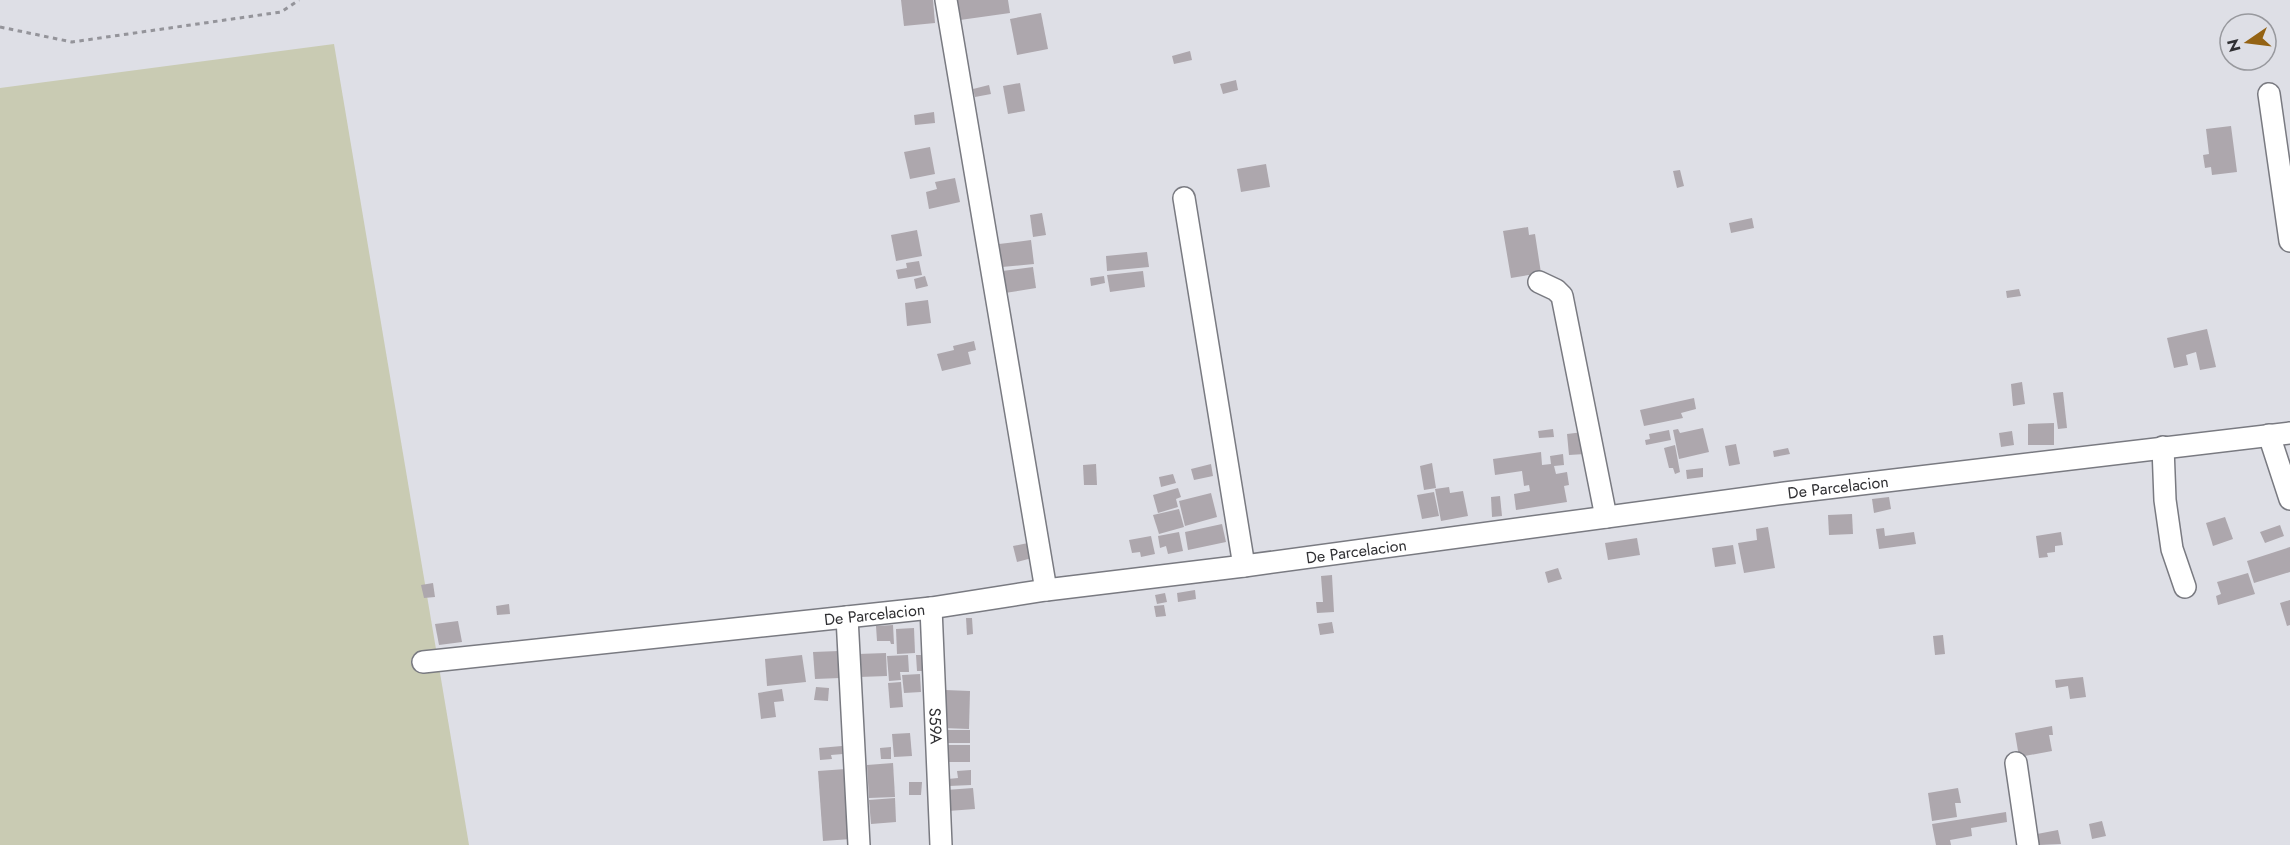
<svg xmlns="http://www.w3.org/2000/svg" width="2290" height="845" viewBox="0 0 2290 845" font-family="Jost,sans-serif">
  <rect width="100%" height="100%" fill="#dedfe6"/>
  <path fill="#c9cbb3" d="M334 44 469 845H0V88Z"/>
  <g fill="#ada7ad">
    <path d="M901 0H933L935 23 904 26Z"/>
    <path d="M957 0H1008L1010 13 960 20Z"/>
    <path d="M1041 13 1048 49 1017 55 1010 19Z"/>
    <path d="M1190 51 1192 60 1174 64 1172 56Z"/>
    <path d="M1236 80 1238 90 1223 94 1220 84Z"/>
    <path d="M1020 83 1025 111 1008 114 1003 86Z"/>
    <path d="M989 85 991 94 975 97 973 89Z"/>
    <path d="M934 112 935 123 915 125 914 115Z"/>
    <path d="M2231 126 2237 172 2212 175 2211 167 2205 168 2203 155 2209 154 2206 129Z"/>
    <path d="M930 147 935 174 910 179 904 152Z"/>
    <path d="M1266 164 1270 187 1241 192 1237 169Z"/>
    <path d="M1680 170 1684 186 1677 188 1673 171Z"/>
    <path d="M955 178 960 202 929 209 926 192 937 189 935 182Z"/>
    <path d="M1042 213 1046 235 1033 237 1030 215Z"/>
    <path d="M1752 218 1754 228 1731 233 1729 223Z"/>
    <path d="M1528 227 1529 235 1535 234 1541 273 1511 278 1503 231Z"/>
    <path d="M917 230 922 256 896 261 891 235Z"/>
    <path d="M1031 240 1034 264 1002 267 999 244Z"/>
    <path d="M1147 252 1149 267 1107 271 1106 256Z"/>
    <path d="M919 261 922 275 898 279 896 270 907 268 906 263Z"/>
    <path d="M1033 267 1036 288 1005 293 1002 271Z"/>
    <path d="M1143 271 1145 287 1110 292 1107 275Z"/>
    <path d="M925 276 928 286 916 289 914 279Z"/>
    <path d="M1104 276 1105 283 1091 286 1090 278Z"/>
    <path d="M2019 289 2021 296 2007 298 2006 291Z"/>
    <path d="M928 300 931 323 907 326 905 303Z"/>
    <path d="M2207 329 2216 367 2200 370 2196 352 2186 355 2188 365 2174 368 2167 338Z"/>
    <path d="M974 341 976 350 968 352 971 364 942 371 937 354 954 350 953 346Z"/>
    <path d="M2022 382 2025 404 2013 406 2011 384Z"/>
    <path d="M2063 392 2067 428 2058 429 2053 393Z"/>
    <path d="M1694 398 1696 409 1681 413 1683 418 1644 426 1640 410Z"/>
    <path d="M2054 423V445H2028V424Z"/>
    <path d="M1703 428 1709 452 1679 459 1673 430 1678 429 1680 433Z"/>
    <path d="M1553 429 1554 437 1539 438 1538 431Z"/>
    <path d="M1669 430 1671 440 1646 445 1645 440 1650 439 1649 434Z"/>
    <path d="M2012 431 2014 445 2001 447 1999 433Z"/>
    <path d="M1583 432 1585 454 1569 455 1567 434Z"/>
    <path d="M1736 444 1740 464 1729 466 1725 446Z"/>
    <path d="M1675 445 1680 472 1675 474 1673 468H1669L1664 448Z"/>
    <path d="M1788 448 1790 454 1774 457 1773 451Z"/>
    <path d="M1541 452 1542 465 1551 464 1550 456 1563 454 1564 465 1554 466 1556 474 1567 472 1569 485 1564 486 1567 502 1516 510 1514 494 1530 491 1529 485 1524 486 1522 471 1495 475 1493 459Z"/>
    <path d="M1432 463 1436 488 1424 490 1420 466Z"/>
    <path d="M1096 464 1097 485H1084L1083 465Z"/>
    <path d="M1211 464 1213 476 1194 480 1191 469Z"/>
    <path d="M1703 468V477L1687 479 1686 470Z"/>
    <path d="M1173 474 1176 483 1161 487 1159 477Z"/>
    <path d="M1449 487 1450 493 1463 491 1468 516 1441 521 1435 489Z"/>
    <path d="M1178 488 1181 497 1176 499 1178 507 1158 513 1153 495Z"/>
    <path d="M1434 492 1439 516 1422 519 1417 495Z"/>
    <path d="M1211 493 1217 517 1185 526 1179 501Z"/>
    <path d="M1500 496 1502 516 1492 517 1491 497Z"/>
    <path d="M1889 497 1891 509 1874 513 1872 499Z"/>
    <path d="M1179 509 1184 527 1159 534 1153 515Z"/>
    <path d="M1852 514 1853 534 1829 535 1828 515Z"/>
    <path d="M2225 517 2233 539 2213 546 2206 523Z"/>
    <path d="M1222 524 1226 542 1188 550 1185 532Z"/>
    <path d="M2280 525 2284 536 2265 543 2260 532Z"/>
    <path d="M1768 527 1775 568 1744 573 1738 543 1757 540 1756 529Z"/>
    <path d="M1884 528 1885 536 1914 532 1916 544 1879 549 1876 529Z"/>
    <path d="M1179 532 1183 551 1168 554 1166 546 1160 548 1158 536Z"/>
    <path d="M2061 532 2063 545 2055 546V552L2047 553 2048 557 2039 558 2036 536Z"/>
    <path d="M1151 536 1155 554 1141 557 1140 552 1132 553 1129 540Z"/>
    <path d="M1637 538 1640 555 1608 560 1605 543Z"/>
    <path d="M1028 543 1032 558 1017 562 1013 546Z"/>
    <path d="M1733 545 1736 564 1715 567 1712 548Z"/>
    <path d="M2290 547V572L2254 583 2247 561Z"/>
    <path d="M1558 568 1562 579 1548 583 1545 572Z"/>
    <path d="M2248 573 2255 594 2218 605 2216 596 2221 594 2217 582Z"/>
    <path d="M1332 575 1334 612 1317 613 1316 602H1323L1321 576Z"/>
    <path d="M433 583 435 597 424 598 421 585Z"/>
    <path d="M1195 590 1196 599 1178 602 1177 593Z"/>
    <path d="M1165 593 1167 602 1157 604 1155 595Z"/>
    <path d="M2290 600V625L2287 626 2280 603Z"/>
    <path d="M509 604 510 614 497 615 496 606Z"/>
    <path d="M1164 605 1166 616 1156 617 1154 606Z"/>
    <path d="M966 618H972L973 634 967 635Z"/>
    <path d="M458 621 462 642 439 645 435 624Z"/>
    <path d="M1332 622 1334 633 1320 635 1318 624Z"/>
    <path d="M893 625 894 644H891L890 641H877L876 626Z"/>
    <path d="M914 628 915 653 897 654 896 629Z"/>
    <path d="M1943 635 1945 654 1935 655 1933 636Z"/>
    <path d="M839 651 840 678 815 679 813 652Z"/>
    <path d="M886 653 887 676 859 677 858 654Z"/>
    <path d="M802 655 806 682 767 686 765 659Z"/>
    <path d="M908 655 909 672H900L901 680 889 681 887 656Z"/>
    <path d="M916 655H923L924 671H917Z"/>
    <path d="M920 674 921 692 904 693 902 675Z"/>
    <path d="M2083 677 2086 697 2070 699 2068 686 2056 688 2055 680Z"/>
    <path d="M901 682 903 707 890 708 888 683Z"/>
    <path d="M816 687 829 688 828 701 814 700Z"/>
    <path d="M782 689 784 701 774 702 776 717 761 719 758 693Z"/>
    <path d="M945 690 970 691 969 729 944 728Z"/>
    <path d="M2052 726 2053 735H2049L2052 751 2019 757 2015 733Z"/>
    <rect x="940" y="730" width="30" height="13"/>
    <path d="M910 733 912 756 894 757 892 734Z"/>
    <rect x="940" y="745" width="30" height="17"/>
    <path d="M842 746 843 754 831 755 832 759 820 760 819 748Z"/>
    <path d="M891 747V759H881L880 748Z"/>
    <path d="M893 763 895 797 869 798 867 765Z"/>
    <path d="M846 769 851 839 823 841 818 771Z"/>
    <path d="M971 770V785L949 786 948 779 958 778 957 771Z"/>
    <path d="M909 782H922L921 795H909Z"/>
    <path d="M973 788 975 809 948 811 946 790Z"/>
    <path d="M1958 788 1961 803H1955L1957 817 1932 821 1928 793Z"/>
    <path d="M895 798 896 822 871 824 869 800Z"/>
    <path d="M2006 812 2007 822 1971 828 1972 836 1950 840 1951 845H1936L1932 824Z"/>
    <path d="M2102 821 2106 836 2092 839 2089 824Z"/>
    <path d="M2058 830 2061 844 2039 845 2037 834Z"/>
  </g>
  <g fill="none" stroke-linecap="round" stroke-linejoin="round">
    <defs>
      <g id="minor">
        <path d="M946 0 1046 590"/>
        <path d="M2269 94 2290 241"/>
        <path d="M1184 198 1244 566"/>
        <path d="M1539 282 1556 290 1562 296 1606 517"/>
        <path d="M2269 435 2290 499"/>
        <path d="M2163 447 2165 500 2172 549 2185 587"/>
        <path id="s1" d="M931 608 941 845"/>
        <path d="M847 617 859 845"/>
        <path id="s2" d="M423 662 931 608 1046 590 1244 566 1785 493 2290 433"/>
        <path d="M2016 763 2028 845"/>
      </g>
    </defs>
    <use href="#minor" stroke="#797a81" stroke-width="24"/>
    <path stroke="#94949a" stroke-width="3" stroke-dasharray="4.5 4.5" stroke-linecap="butt" d="M0 27 72 42 281 12 299 0"/>
    <use href="#minor" stroke="#fff" stroke-width="21"/>
  </g>
  <g text-anchor="middle" stroke-width="4.5" stroke-linejoin="round" paint-order="stroke">
    <g font-size="16" fill="#2f2f32" stroke="#dedfe6">
      <text dy="6" stroke="none"><textPath href="#s2" startOffset="1426">De Parcelacion</textPath></text>
      <text dy="6" stroke="none"><textPath href="#s2" startOffset="940">De Parcelacion</textPath></text>
      <text dy="6" stroke="none"><textPath href="#s2" startOffset="454">De Parcelacion</textPath></text>
      <text dy="6" stroke="none"><textPath href="#s1" startOffset="118">S59A</textPath></text>
    </g>
  </g>
  <g transform="translate(2248 42) rotate(256)"><circle r="28" fill="#dedfe6" stroke="#98999e" stroke-width="1.5"/>
  <path d="M0-4.5L10 22L0 15L-10 22Z" fill="#946314"/>
  <text y="-9" font-size="16" font-weight="bold" text-anchor="middle" fill="#2f2f32">N</text>
  </g>
</svg>
